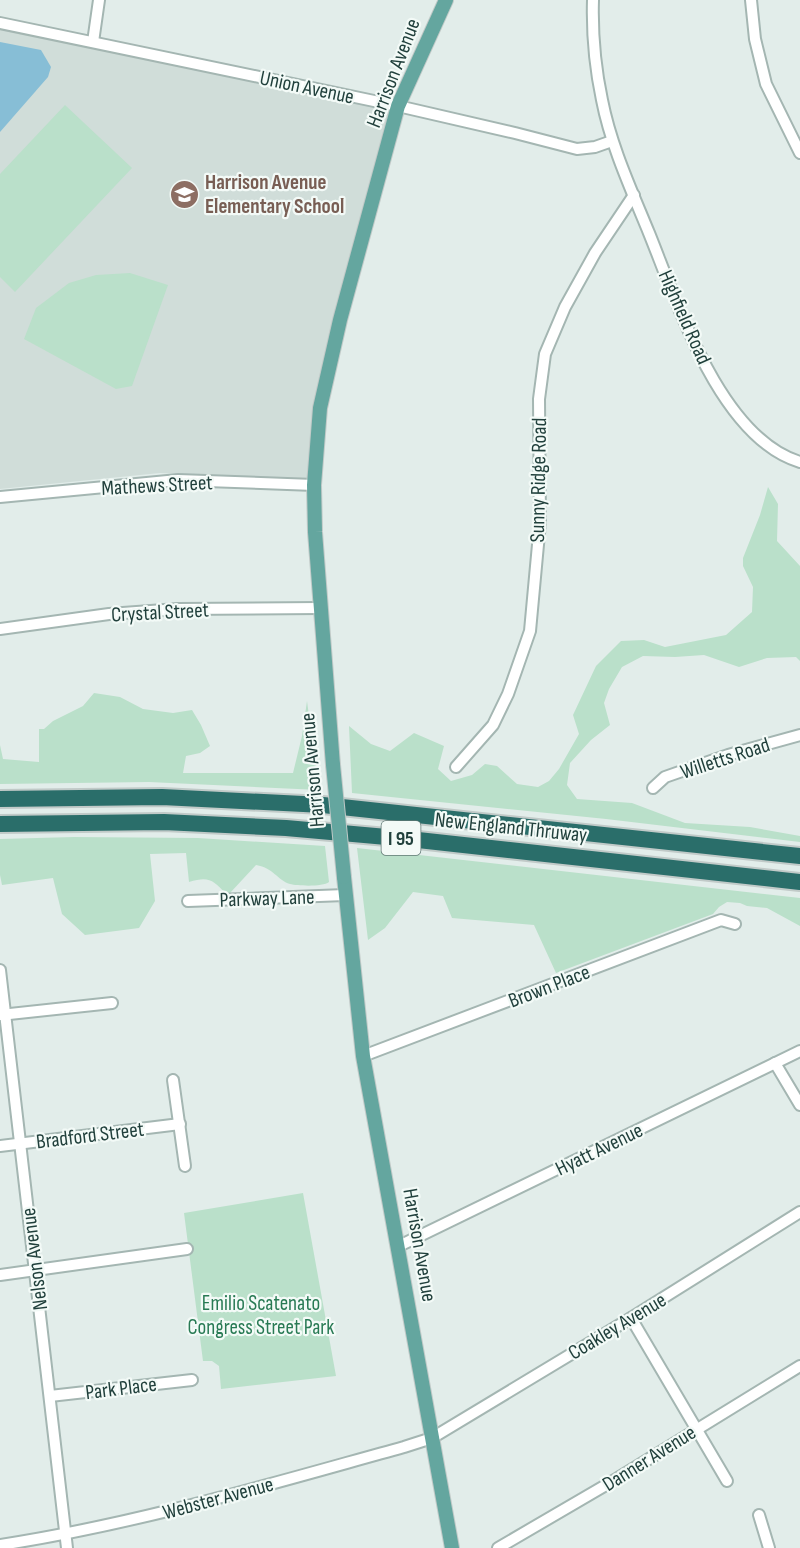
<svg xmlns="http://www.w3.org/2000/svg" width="800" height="1548" viewBox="0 0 800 1548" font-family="'Sofia Sans Condensed',sans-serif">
  <rect width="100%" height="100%" fill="#e2edea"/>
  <path fill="#d0ddd9" d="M0 26 391 109 311 479 160 473 0 489Z"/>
  <g fill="#bae0ca">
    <path d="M65 105 132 168 15 292 0 277V174Z"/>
    <path d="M130 273 168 285 132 386 116 389 24 339 36 308 69 283 96 275Z"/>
    <path d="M768 487 778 504 777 541 800 566V661L796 657 767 658 739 667 704 655 675 657 643 656 622 667 609 689 604 703 610 725 591 740 570 763 567 785 577 799 632 803 685 823 750 827 800 836V842L606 819 352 793 349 726 371 744 390 751 414 733 444 746 438 769 451 781 472 775 485 764 497 766 517 784 538 787 549 781 559 769 579 734 573 715 596 666 621 641 644 640 665 647 726 635 752 612 753 587 743 566V558L760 515Z"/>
    <path d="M94 693 120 697 143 709 173 713 192 710 201 725 210 746 200 753 186 756 183 773H293L302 736 307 701 319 790 149 782 0 784V745L3 759 39 762V729H44L53 721 83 706Z"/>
    <path d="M74 837 198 838 325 846 329 882C323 887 298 886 290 884 277 880 274 868 256 865L230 893 226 894C213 880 209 876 189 882L186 853 150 854 155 901 139 928 85 935 62 914 53 878 2 885 0 875V839Z"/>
    <path d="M357 848 800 898V926L767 908 747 906 740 903 727 902 719 907 713 914 556 973 534 925 452 918 443 896 413 892 385 928 368 940Z"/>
    <path d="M303 1193 336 1376 221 1389 219 1366 212 1361H203L184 1213Z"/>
  </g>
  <path fill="#87bed6" d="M0 42 41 50 51 67 48 77 0 132Z"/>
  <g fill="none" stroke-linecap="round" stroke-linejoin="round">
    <defs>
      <g id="minor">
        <path d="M593 0C592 33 595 67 602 100 611 146 631 189 649 233 677 302 720 438 800 462"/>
        <path d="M751 0 755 39 766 84 800 153"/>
        <path d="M0 23 398 106 515 133 577 149 595 147 612 141"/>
        <path d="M93 42 99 0"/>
        <path d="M0 497 178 480 314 485"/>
        <path d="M0 629 109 614 178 609 321 608"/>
        <path d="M456 767 493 725 508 694 530 631 540 523 539 399 545 354 565 307 595 253 634 195"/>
        <path d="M653 788 665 777 728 755 800 735"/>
        <path d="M188 901 345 895"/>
        <path d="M0 970 67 1548"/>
        <path d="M0 1015 112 1003"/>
        <path d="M363 1056 721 920 735 924"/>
        <path d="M775 1063 800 1105"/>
        <path d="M173 1080 185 1166"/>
        <path d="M0 1146 180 1124"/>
        <path d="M399 1246 800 1051"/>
        <path d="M0 1275 187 1249"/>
        <path d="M631 1318 727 1481"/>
        <path d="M50 1396 192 1380"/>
        <path d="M759 1515 769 1548"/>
        <path d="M0 1545C137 1524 270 1484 404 1447L432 1438 631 1318 800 1212"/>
        <path d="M498 1548 618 1478 800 1366"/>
      </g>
      <g id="major">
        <path d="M333 765 315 532 314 485 320 408 340 320 398 106 446 0"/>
        <path d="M344 877 363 1056 452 1548"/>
      </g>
      <g id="highway">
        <path d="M0 799 162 797 323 805 800 856"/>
        <path d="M0 824 164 822 286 828 409 839 800 882"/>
      </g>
    </defs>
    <use href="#minor" stroke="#a4b6b2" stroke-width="14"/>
    <use href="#major" stroke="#c1cac8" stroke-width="16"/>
    <use href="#highway" stroke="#c1cac8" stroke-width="20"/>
    <use href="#minor" stroke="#fff" stroke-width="10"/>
    <use href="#major" stroke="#64a69f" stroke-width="14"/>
    <use href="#highway" stroke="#2a6e6a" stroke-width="16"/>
    <defs>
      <path id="major-bridge" d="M333 765 344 877"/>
    </defs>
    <use href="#major-bridge" stroke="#c1cac8" stroke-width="16" stroke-linecap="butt"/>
    <use href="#major-bridge" stroke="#64a69f" stroke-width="14"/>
  </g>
  <defs>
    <symbol id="school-disc" viewBox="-11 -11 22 22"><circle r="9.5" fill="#8d6e63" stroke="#f3faf7"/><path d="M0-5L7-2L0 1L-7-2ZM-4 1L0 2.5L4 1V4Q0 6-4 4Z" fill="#fff"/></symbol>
  </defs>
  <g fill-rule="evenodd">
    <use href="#school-disc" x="168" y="178" width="33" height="33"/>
  </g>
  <g text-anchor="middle" stroke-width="4.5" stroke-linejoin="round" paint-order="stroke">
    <rect fill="#f3faf7" stroke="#607874" stroke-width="1.5" x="381.5" y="821" width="39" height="34" rx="4.5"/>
    <g font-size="20" font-weight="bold" fill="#21403c">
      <text x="401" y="845">I 95</text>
    </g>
    <g font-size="21" fill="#21403c" stroke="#f3faf7">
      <text transform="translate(393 73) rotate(-69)" y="7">Harrison Avenue</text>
      <text transform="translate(307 87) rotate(12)" y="7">Union Avenue</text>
      <text transform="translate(685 317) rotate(66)" y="7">Highfield Road</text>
      <text transform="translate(538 480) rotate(-89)" y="7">Sunny Ridge Road</text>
      <text transform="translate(157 485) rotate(-3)" y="7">Mathews Street</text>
      <text transform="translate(160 612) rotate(-3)" y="7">Crystal Street</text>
      <text transform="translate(725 758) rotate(-18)" y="7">Willetts Road</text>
      <text transform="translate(312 770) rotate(-95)" y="7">Harrison Avenue</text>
      <text transform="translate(511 827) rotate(6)" y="7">New England Thruway</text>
      <text transform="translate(267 898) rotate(-2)" y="7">Parkway Lane</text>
      <text transform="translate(549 986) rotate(-21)" y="7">Brown Place</text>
      <text transform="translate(90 1135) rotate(-7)" y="7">Bradford Street</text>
      <text transform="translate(599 1149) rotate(-26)" y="7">Hyatt Avenue</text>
      <text transform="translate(420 1245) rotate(80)" y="7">Harrison Avenue</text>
      <text transform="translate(34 1259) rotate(-97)" y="7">Nelson Avenue</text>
      <text transform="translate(617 1326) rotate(-31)" y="7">Coakley Avenue</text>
      <text transform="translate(121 1388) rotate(-7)" y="7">Park Place</text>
      <text transform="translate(649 1458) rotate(-32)" y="7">Danner Avenue</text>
      <text transform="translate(218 1498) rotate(-15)" y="7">Webster Avenue</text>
    </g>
    <g font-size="21" font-weight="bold" fill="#785e54" stroke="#f3faf7" text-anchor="start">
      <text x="205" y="189">Harrison Avenue<tspan x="205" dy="24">Elementary School</tspan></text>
    </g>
    <g font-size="21" fill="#287a54" stroke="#f3faf7">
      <text x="261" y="1310">Emilio Scatenato<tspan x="261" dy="24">Congress Street Park</tspan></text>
    </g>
  </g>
</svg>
